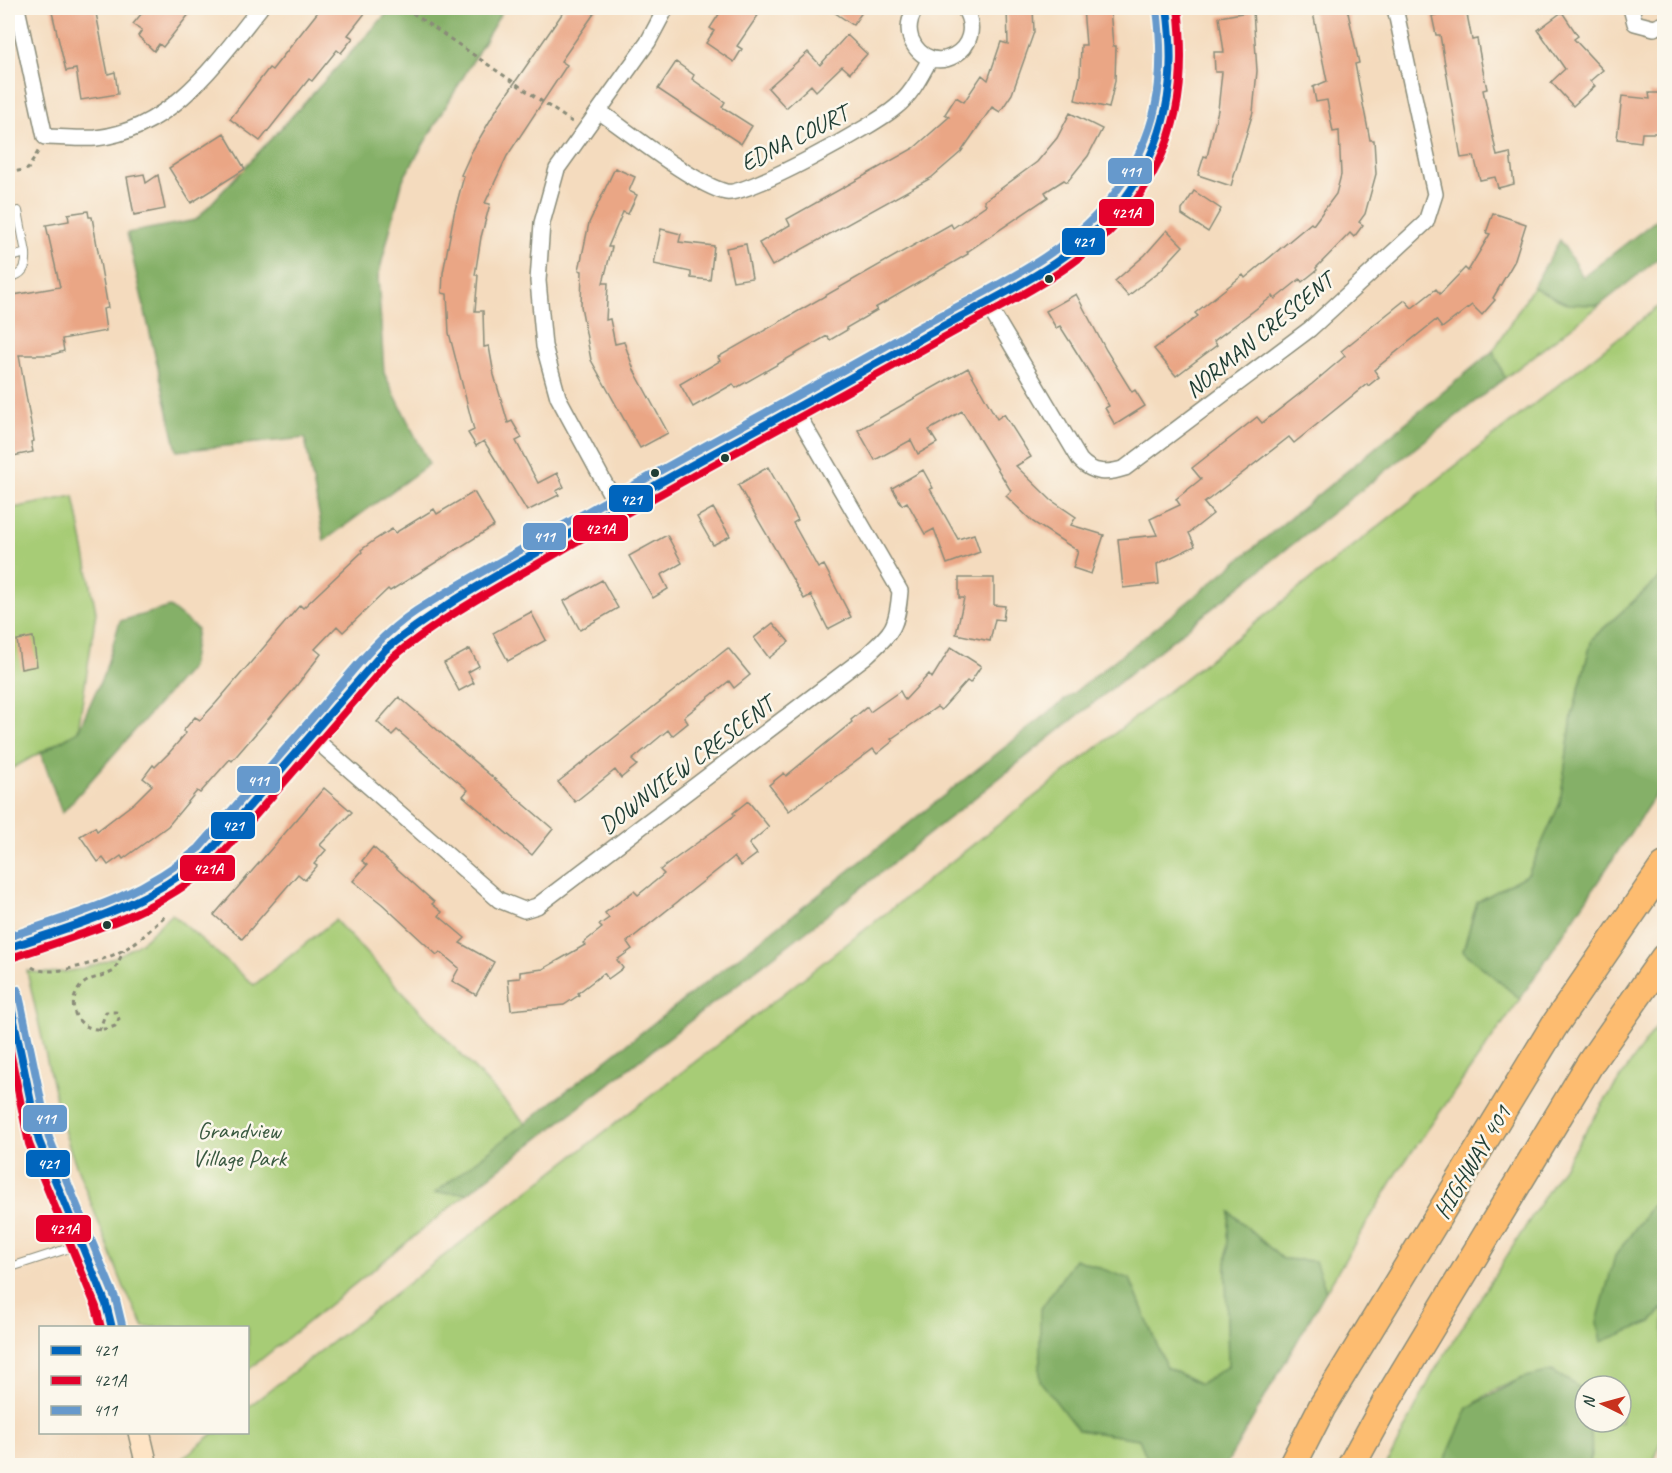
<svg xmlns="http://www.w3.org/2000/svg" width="1672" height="1473" font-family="Caveat,sans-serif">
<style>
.green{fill:#a7cc76;stroke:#638455;stroke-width:1.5}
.forest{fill:#85b067;stroke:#52764e;stroke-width:1.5}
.building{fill:#eaa685}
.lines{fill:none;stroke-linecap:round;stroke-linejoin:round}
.lane-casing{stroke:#8a8c79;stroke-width:10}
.street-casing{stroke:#8a8c79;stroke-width:18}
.secondary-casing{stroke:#8a8c79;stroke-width:24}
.highway-casing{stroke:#8a8c79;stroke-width:30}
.path{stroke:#8a8c79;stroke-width:3;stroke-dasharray:4.5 4.5;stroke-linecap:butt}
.lane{stroke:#fff;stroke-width:8}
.street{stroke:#fff;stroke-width:15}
.secondary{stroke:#fee4c5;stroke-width:21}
.highway{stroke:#fdbc6f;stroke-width:27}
.bus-1-casing{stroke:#fbf7ec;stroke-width:12}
.bus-2-casing{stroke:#fbf7ec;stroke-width:12}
.bus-3-casing{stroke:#fbf7ec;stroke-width:12}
.bus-1{stroke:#0065bd;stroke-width:8}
.bus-2{stroke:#e4002b;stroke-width:8}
.bus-3{stroke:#69c;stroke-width:8}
.bus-dot{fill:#1f3d34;stroke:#fbf7ec;stroke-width:2}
.labels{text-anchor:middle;stroke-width:5;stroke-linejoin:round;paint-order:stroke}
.street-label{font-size:24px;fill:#1f3d34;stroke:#fbf7ec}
.park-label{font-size:24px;fill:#3a5a41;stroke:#fbf7ec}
.line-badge{stroke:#fbf7ec;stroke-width:2}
.badge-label{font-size:16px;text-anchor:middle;font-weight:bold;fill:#fff}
</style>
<rect width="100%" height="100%" fill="#fbf7ec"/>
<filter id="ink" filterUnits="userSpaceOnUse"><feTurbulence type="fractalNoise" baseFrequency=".0167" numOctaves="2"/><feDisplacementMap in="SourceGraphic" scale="12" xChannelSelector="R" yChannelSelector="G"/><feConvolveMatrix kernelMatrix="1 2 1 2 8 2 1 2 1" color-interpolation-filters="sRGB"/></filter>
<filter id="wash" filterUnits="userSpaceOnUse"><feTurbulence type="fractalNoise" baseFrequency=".008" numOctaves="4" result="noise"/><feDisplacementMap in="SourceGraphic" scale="24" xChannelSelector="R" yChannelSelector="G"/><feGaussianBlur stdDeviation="1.35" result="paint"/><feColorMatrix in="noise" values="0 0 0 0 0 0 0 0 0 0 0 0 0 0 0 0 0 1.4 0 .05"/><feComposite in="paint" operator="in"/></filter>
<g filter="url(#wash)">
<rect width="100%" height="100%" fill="#f4dbbe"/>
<path class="green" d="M 1533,287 L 1568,304 L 1600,305 L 1505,378 L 1493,351 Z
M 1664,302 L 1664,566 L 1658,579 L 1592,639 L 1572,716 L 1560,803 L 1528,874 L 1477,902 L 1463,951 L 1520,999 L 1399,1170 L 1326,1291 L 1314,1261 L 1282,1259 L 1230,1212 L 1226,1267 L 1228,1367 L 1200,1384 L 1166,1367 L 1130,1279 L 1078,1430 L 1139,1439 L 1150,1465 L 173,1466 L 214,1433 L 248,1432 L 248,1407 L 783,994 Z
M 74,496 L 96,612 L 78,731 L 8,771 L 8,509 Z
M 172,914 L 254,985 L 335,920 L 525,1123 L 436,1193 L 468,1193 L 248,1370 L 248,1328 L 144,1327 L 125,1290 L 71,1152 L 59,1114 L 27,971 C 66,978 109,964 141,942 C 152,934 161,923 172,914 Z
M 1664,1015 L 1664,1189 L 1615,1256 L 1651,1322 L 1664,1308 L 1664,1436 L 1652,1465 L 1589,1465 L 1592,1455 L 1589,1422 L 1621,1422 L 1621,1386 L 1585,1386 L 1585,1403 L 1582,1389 L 1522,1378 L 1493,1391 L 1468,1408 L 1443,1465 L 1386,1466 L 1433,1373 L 1604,1102 Z"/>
<path class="forest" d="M 392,8 L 504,8 L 403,179 L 378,277 L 384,373 L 429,464 L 324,541 L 305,438 L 177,451 L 127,233 L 196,220 Z
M 1664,214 L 1664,254 L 1600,305 L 1568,304 L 1533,287 L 1560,240 L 1583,277 Z
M 1493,351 L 1505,378 L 1333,512 L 850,897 L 468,1193 L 435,1193 L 816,897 L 1178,610 Z
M 1664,566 L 1664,782 L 1520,999 L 1463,951 L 1477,902 L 1528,874 L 1560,803 L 1572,716 L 1592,639 L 1658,579 Z
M 170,607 L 197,629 L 191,667 L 62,813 L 41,753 L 78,731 L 105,671 L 120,621 Z
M 1664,1189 L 1664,1308 L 1651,1322 L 1601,1342 L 1597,1322 L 1615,1256 Z
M 1230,1212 L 1282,1259 L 1315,1261 L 1326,1291 L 1226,1465 L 1150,1465 L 1139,1439 L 1078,1430 L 1040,1381 L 1040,1310 L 1075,1259 L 1130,1279 L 1166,1367 L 1200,1384 L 1228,1366 L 1226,1267 Z
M 1552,1371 L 1582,1389 L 1585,1422 L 1589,1422 C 1592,1437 1593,1451 1589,1465 L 1443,1465 L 1468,1408 L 1522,1378 Z"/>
<g id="blocks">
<path class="building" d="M 51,8 L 95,8 L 108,74 L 115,72 L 118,94 L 81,100 L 76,69 L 66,71 Z
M 146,8 L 194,8 L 163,47 L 159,44 L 154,51 L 138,36 L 142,30 L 133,24 Z
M 321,8 L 369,8 L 348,35 L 353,38 L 341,53 L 337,50 L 312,81 L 309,79 L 260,141 L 230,119 L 269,68 L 272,70 Z
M 566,8 L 598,8 L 561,61 L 567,65 L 507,156 L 485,203 L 490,204 L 481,237 L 475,275 L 478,275 L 475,311 L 483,311 L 484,347 L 489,346 L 494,375 L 508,423 L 512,421 L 522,438 L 516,441 L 538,483 L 557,473 L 564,487 L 556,491 L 559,495 L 527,511 L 484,441 L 476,446 L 468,433 L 474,430 L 449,333 L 447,294 L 442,293 L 443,273 L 454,214 L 464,176 L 461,175 L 472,151 L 498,107 Z
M 723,8 L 763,8 L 737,46 L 742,49 L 734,62 L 706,43 L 714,31 L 710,28 Z
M 828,8 L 865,8 L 853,25 Z
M 1007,8 L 1033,8 L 1034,32 L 1012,94 L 1000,112 L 992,107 L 961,152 L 931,178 L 772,266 L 759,243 L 790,225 L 787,219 L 914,148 L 949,117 L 945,114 L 956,97 L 964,102 L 982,75 L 988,80 L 1001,42 L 1008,44 Z
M 1083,8 L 1110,8 L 1113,46 L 1116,46 L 1115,81 L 1109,108 L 1075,100 L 1080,76 L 1081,45 L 1086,45 Z
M 1312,8 L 1347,8 L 1359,63 L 1355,64 L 1370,140 L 1374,140 L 1376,174 L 1365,214 L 1359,222 L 1363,225 L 1354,237 L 1350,233 L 1316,268 L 1317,270 L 1302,282 L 1300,279 L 1275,299 L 1273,296 L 1214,341 L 1217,345 L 1176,376 L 1154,349 L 1198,316 L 1195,313 L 1229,286 L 1243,275 L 1245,278 L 1311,223 L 1313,225 L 1336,194 L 1341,175 L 1339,131 L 1333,132 L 1327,100 L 1316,102 L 1313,87 L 1327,81 Z
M 1435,8 L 1451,8 L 1452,12 L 1466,9 L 1472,40 L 1477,39 L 1482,66 L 1487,89 L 1483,90 L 1497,156 L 1510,153 L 1514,184 L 1498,188 L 1495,177 L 1480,180 L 1474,156 L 1461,158 L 1440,35 L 1436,35 L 1432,16 L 1436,15 Z
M 1253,11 L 1257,71 L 1253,112 L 1231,186 L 1198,175 L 1204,156 L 1207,157 L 1218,110 L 1222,72 L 1215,72 L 1214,52 L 1224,52 L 1219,17 Z
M 1562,12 L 1578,36 L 1574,39 L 1603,70 L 1590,81 L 1595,86 L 1573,106 L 1551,82 L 1565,69 L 1538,30 Z
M 847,35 L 867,54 L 850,73 L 842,66 L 816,91 L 811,85 L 786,108 L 768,88 L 808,52 L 820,65 Z
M 676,62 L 694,75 L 692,79 L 725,102 L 722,107 L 752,126 L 741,144 L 658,89 Z
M 1649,93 L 1665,93 L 1665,133 L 1642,133 L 1641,142 L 1617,139 L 1622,96 L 1650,99 Z
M 1070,113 L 1102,129 L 1088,156 L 1067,182 L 1064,180 L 1045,192 L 1048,197 L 967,252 L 968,254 L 875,308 L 877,310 L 846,328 L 847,330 L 830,340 L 827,336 L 736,388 L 733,384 L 693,407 L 680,384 L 720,361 L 718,357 L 951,224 L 953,228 L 986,205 L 984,201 L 1037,162 L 1057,138 Z
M 224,133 L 245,169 L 191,203 L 169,168 Z
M 615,168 L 635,177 L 629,191 L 637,195 L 628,214 L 623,212 L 608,247 L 612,247 L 603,283 L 608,283 L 606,320 L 610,319 L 615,344 L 624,342 L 634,370 L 668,433 L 640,448 L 591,360 L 581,306 L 582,271 L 579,270 L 589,223 Z
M 144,174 L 146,183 L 158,175 L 165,209 L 134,215 L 127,177 Z
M 1194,191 L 1221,209 L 1208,232 L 1182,215 L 1182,210 Z
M 88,211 L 89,217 L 92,217 L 108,308 L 103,309 L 106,331 L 62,339 L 64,351 L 51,355 L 19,355 L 34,441 L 31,442 L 33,452 L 8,457 L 8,296 L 60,287 L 46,225 L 69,221 L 68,214 Z
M 1493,213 L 1526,224 L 1514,262 L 1493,298 L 1495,300 L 1482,315 L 1472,305 L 1442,328 L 1436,320 L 1374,370 L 1379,377 L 1368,386 L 1367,384 L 1294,443 L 1289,437 L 1204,503 L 1213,514 L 1189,533 L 1195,546 L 1157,564 L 1159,584 L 1123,588 L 1118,539 L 1157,535 L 1150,519 L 1180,505 L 1176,499 L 1201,479 L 1192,468 L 1257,417 L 1262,423 L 1312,384 L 1345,356 L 1341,351 L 1405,300 L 1412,308 L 1436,289 L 1440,294 L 1465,268 L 1468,271 L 1490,234 L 1486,233 Z
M 661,229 L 681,234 L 679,242 L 714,246 L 710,280 L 691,278 L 691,272 L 654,264 Z
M 1167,230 L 1183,246 L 1161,270 L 1128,296 L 1115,281 L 1145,255 Z
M 746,244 L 752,278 L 733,281 L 726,248 Z
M 1076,294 L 1106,350 L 1132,392 L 1135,390 L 1145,406 L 1115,425 L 1105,408 L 1109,406 L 1091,375 L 1060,326 L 1056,328 L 1046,311 Z
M 968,368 L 997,419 L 1004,414 L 1031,457 L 1016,466 L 1051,500 L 1076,517 L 1071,525 L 1104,535 L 1091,574 L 1073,568 L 1078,551 L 1033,522 L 1006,496 L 1011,491 L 962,411 L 929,430 L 937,443 L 918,454 L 911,440 L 875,460 L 858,430 Z
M 768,467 L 798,520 L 793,523 L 818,568 L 824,565 L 851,617 L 828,629 L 811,595 L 804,599 L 738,485 Z
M 923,470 L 933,488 L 930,489 L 958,539 L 974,534 L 980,552 L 947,564 L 934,529 L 925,534 L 907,502 L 902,505 L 892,488 Z
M 474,492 L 494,526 L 390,591 L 388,589 L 343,632 L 337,626 L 315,649 L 321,654 L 294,689 L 232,761 L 230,759 L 200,793 L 197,791 L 168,826 L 123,859 L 121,856 L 108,865 L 103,858 L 98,862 L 80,836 L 95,827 L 97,831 L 134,803 L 152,785 L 143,778 L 153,765 L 155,767 L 169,753 L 186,733 L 183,731 L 195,717 L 200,720 L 216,703 L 300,605 L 303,608 L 362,552 L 361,550 L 376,539 L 392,529 L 395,533 L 434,509 L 437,514 Z
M 713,508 L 730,536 L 713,545 L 697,517 Z
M 667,535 L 682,563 L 661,575 L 668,589 L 653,598 L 629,556 Z
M 959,578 L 994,578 L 994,605 L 1005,606 L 1003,620 L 995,619 L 990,641 L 956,634 L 964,598 L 959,598 Z
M 602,580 L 618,608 L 580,630 L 564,601 Z
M 531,612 L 546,640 L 508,661 L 493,633 Z
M 773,623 L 789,642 L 769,658 L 754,638 Z
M 33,637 L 37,666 L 21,669 L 17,640 Z
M 951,647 L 981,666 L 970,683 L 967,681 L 941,710 L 937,707 L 891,739 L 893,741 L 877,754 L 873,749 L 789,811 L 769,785 L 784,773 L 786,776 L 852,722 L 851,720 L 867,707 L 870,712 L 900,691 L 905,700 L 929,674 L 932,678 Z
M 728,648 L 750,675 L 734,688 L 729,681 L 684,717 L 688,723 L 672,736 L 668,730 L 632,760 L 637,765 L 621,778 L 615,770 L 575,802 L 558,782 Z
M 470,649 L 479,666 L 468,672 L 474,683 L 459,691 L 444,663 Z
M 399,697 L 553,829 L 532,855 L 463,796 L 468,790 L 427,756 L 397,730 L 392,735 L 377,722 Z
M 324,788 L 352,812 L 320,845 L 326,850 L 314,864 L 317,866 L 305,880 L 298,874 L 242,939 L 214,915 Z
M 748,801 L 769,827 L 749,844 L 757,854 L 741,866 L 734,857 L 627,942 L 632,949 L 617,960 L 623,968 L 608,979 L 604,973 L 578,993 L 579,995 L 564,1005 L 511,1010 L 508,979 L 520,978 L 520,972 L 543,969 L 585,945 L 583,943 L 602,928 L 599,925 L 609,918 L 605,913 L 634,891 L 638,895 L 664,874 L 660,870 L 735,815 L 733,813 Z
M 373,847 L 434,902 L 432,904 L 442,912 L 439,916 L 465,938 L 460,943 L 494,962 L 476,995 L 452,981 L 459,968 L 440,952 L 437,955 L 382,904 L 353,881 L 367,865 L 362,861 Z"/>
</g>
</g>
<g filter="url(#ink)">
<use href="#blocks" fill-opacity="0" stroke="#8a8c79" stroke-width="1.5"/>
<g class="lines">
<defs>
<path id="lane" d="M 8,258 L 26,253 L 18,211
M 8,278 C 23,275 27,268 26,253
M 8,1268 L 79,1245"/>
<path id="street" d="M 17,8 L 45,137 C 62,137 80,139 96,138 C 171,130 217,62 260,8
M 916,8 C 910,17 907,28 911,39 C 930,83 990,49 964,8
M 1631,8 L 1635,23 L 1654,28 L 1664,24
M 600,112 C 629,132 695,185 726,192 C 746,197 877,124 896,107 C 912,94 920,77 930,59
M 986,302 L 1080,460 C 1093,474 1107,474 1125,468 L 1310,329 L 1426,222 L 1435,194 L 1395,8
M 617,506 L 558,397 L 544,346 L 538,281 L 542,223 L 557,169 L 648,42 L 666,8
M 310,735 L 499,900 L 524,910 L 537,906 L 866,656 C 893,631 897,628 900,591 L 795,410
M 8,948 C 86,920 141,915 206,856 L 385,650 L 420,621 L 617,506 L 795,410 L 1072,253 C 1149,189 1187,109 1167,8"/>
<path id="secondary" d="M 8,992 L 39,1141 L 106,1304 L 112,1328
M 139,1432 L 147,1466"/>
<path id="highway" d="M 1292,1466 L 1322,1407 L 1554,1026 L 1664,866
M 1351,1466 L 1389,1397 L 1591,1062 L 1664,958"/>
</defs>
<use href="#lane" class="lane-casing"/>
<use href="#street" class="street-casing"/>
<use href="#secondary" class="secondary-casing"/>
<use href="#highway" class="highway-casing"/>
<path class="path" d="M 405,8 L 572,122
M 8,173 L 28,169 L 39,150
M 32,967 C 49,980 109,959 127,948 C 142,939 154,926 167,914
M 99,1031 L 106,1012 L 116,1012 L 119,1019 L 115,1026 C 83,1039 62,1010 80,987 C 88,977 104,977 114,971 L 124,950"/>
<use href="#lane" class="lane"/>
<use href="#street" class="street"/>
<use href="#secondary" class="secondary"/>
<use href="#highway" class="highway"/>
<defs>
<path id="bus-1" d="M 8,948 C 84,922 142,908 206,856 L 385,650 C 438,606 499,575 557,541 C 680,469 806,404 929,334 C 996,296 1075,264 1123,201 C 1168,141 1177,81 1167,8
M 8,992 L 39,1141 L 106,1304 L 112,1328"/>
<path id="bus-2" d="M 11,958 C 84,933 155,915 214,863 L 392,658 C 444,615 504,584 562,550 C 685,478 812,412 936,342 C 1004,303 1083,271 1131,207 C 1178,145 1187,83 1178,8
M 8,1041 L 29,1144 L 96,1307 L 101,1328"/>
<path id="bus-3" d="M 8,937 C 81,912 137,899 199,848 C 240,801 281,754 322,707 C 351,673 378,636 416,611 C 453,587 493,566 531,544 C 659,469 790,401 918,328 C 984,291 1070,255 1115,193 C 1158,135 1166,80 1157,9
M 18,990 L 49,1138 L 116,1300 L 122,1325"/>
</defs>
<use href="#bus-1" class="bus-1-casing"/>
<use href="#bus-2" class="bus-2-casing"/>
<use href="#bus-3" class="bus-3-casing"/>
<use href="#bus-1" class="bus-1"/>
<use href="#bus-2" class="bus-2"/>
<use href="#bus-3" class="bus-3"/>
</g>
</g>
<g class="bus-dot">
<circle cx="1049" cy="279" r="5"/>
<circle cx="725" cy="458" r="5"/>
<circle cx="655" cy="473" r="5"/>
<circle cx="107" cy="925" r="5"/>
</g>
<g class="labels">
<g class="street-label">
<text transform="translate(794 138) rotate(-27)" y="8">EDNA COURT</text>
<text transform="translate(1259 335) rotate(-39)" y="8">NORMAN CRESCENT</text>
<text transform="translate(686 765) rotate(-37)" y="8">DOWNVIEW CRESCENT</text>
<text transform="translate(1472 1162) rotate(-59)" y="8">HIGHWAY 401</text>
</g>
<g class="park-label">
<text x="239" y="1138">Grandview<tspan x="239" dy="28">Village Park</tspan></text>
</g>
</g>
<g class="line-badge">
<rect x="1107" y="157" width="46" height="28" rx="6" fill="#69c"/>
<rect x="1098" y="198" width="57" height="29" rx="6" fill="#e4002b"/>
<rect x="1061" y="227" width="45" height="29" rx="6" fill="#0065bd"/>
<rect x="608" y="484" width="46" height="29" rx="6" fill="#0065bd"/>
<rect x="572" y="514" width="57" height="28" rx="6" fill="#e4002b"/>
<rect x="522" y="522" width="45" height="29" rx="6" fill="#69c"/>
<rect x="236" y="765" width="45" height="29" rx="6" fill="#69c"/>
<rect x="210" y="811" width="46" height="29" rx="6" fill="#0065bd"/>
<rect x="179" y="854" width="57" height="28" rx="6" fill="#e4002b"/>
<rect x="22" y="1104" width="46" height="29" rx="6" fill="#69c"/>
<rect x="25" y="1149" width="46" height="29" rx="6" fill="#0065bd"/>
<rect x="35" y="1214" width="57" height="29" rx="6" fill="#e4002b"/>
</g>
<g class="badge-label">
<text x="1130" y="177">411</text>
<text x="1126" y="218">421A</text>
<text x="1083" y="247">421</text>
<text x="631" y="505">421</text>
<text x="600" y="534">421A</text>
<text x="544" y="542">411</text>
<text x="258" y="786">411</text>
<text x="233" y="831">421</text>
<text x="208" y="874">421A</text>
<text x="45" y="1124">411</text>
<text x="48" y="1169">421</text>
<text x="64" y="1234">421A</text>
</g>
<rect width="1672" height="1473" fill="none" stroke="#fbf7ec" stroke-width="30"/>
<rect x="39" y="1326" width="210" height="108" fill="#fbf7ec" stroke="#a3ada2" stroke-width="1.5"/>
<rect x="51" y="1346" width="30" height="9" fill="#0065bd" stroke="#a3ada2" stroke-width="1.5"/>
<text x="93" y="1356" font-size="18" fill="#1f3d34">421</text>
<rect x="51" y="1376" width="30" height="9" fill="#e4002b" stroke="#a3ada2" stroke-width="1.5"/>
<text x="93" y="1386" font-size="18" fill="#1f3d34">421A</text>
<rect x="51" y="1406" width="30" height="9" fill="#6699cc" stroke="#a3ada2" stroke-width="1.5"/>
<text x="93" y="1416" font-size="18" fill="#1f3d34">411</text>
<g transform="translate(1603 1404) rotate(275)"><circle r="28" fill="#fbf7ec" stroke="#a3ada2" stroke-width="1.5"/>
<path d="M0-4.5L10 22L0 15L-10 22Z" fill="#c8321e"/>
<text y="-9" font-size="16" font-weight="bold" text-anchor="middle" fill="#1f3d34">N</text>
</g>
</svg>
